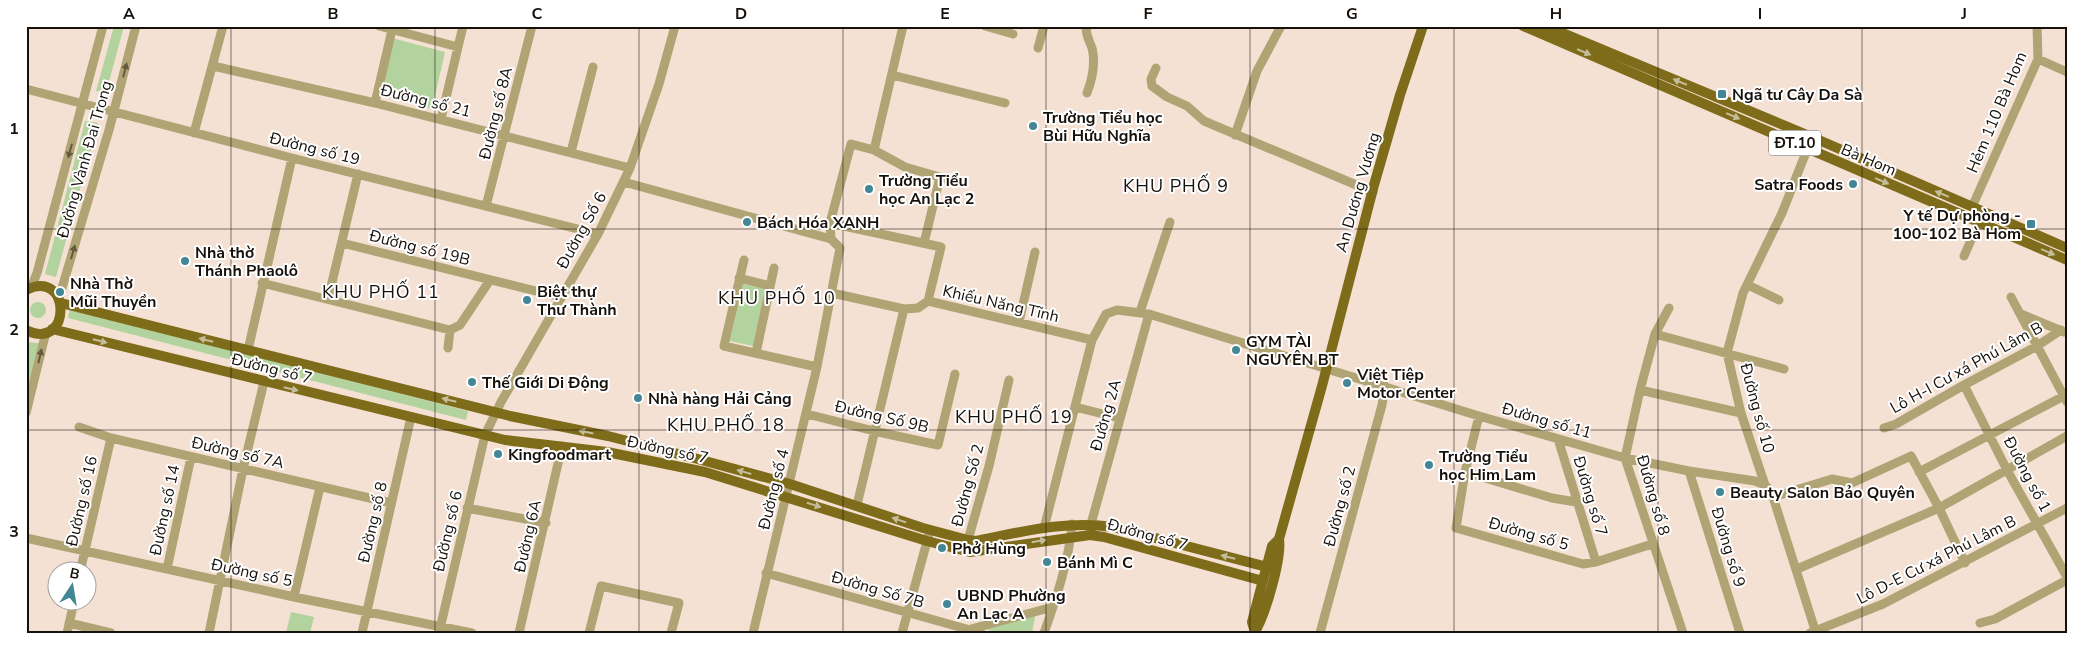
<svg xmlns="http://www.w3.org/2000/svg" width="2093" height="659" font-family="'Nunito Sans',sans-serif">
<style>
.green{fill:#b2d39d}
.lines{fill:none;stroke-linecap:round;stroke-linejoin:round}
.minor{stroke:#b0a475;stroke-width:9}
.major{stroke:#7f6c1b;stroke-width:10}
.oneway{fill:#c5bd98}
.oneway2{fill:#645a40}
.grid{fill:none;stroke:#17110c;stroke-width:1;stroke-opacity:0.55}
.poi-dot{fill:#438696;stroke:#fff;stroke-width:2}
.labels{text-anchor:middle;stroke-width:4;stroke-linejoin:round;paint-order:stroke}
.shield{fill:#fff;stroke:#5d5855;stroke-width:1}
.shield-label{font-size:15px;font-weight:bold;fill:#17110c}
.poi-label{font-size:16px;font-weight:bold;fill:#17110c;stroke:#fff;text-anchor:start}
.street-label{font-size:16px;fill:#17110c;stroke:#fff}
.neighbourhood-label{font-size:18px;letter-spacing:1px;fill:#17110c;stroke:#fff}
.neatline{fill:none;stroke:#17110c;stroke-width:2}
.grid-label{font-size:16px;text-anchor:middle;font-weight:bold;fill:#17110c}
</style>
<rect width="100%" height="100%" fill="#f5e1d3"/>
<path class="green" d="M 114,26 L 124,26 L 106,93 L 96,91 Z
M 392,38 L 445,52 L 432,109 L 379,95 Z
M 85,121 L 98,123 L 56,277 L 45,274 Z
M 743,284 L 765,289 L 753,346 L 730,341 Z
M30 310a8 8 0 1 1 16 0a8 8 0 1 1-16 0Z
M 70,309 L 468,411 L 466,420 L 68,318 Z
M 26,342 L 39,343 L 26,394 Z
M 291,612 L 314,617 L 310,633 L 286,633 Z
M 1032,615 L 1035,617 L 1032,633 L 1000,633 L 985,629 Z"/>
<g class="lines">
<path class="minor" d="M 379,26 L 458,47
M 985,26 L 1013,34
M 1086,26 C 1086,41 1092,42 1093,53 C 1095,68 1092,80 1087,93
M 1038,48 L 1044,26
M 2038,59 L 2067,72
M 213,66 L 375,103 L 630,168
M 1156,68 L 1151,79 L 1152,86 L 1167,97 L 1187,106 L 1204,121 L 1373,192
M 892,75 L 1005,103
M 26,89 L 292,158 L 598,234
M 375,103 L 392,30
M 441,119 L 463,26
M 194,133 L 223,26
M 1235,135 L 1257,71 L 1281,26
M 1812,137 L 1782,213 L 1743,293 L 1727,353 L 1741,413 L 1765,485 L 1768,488 L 1773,497 L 1816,633
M 874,150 L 905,167 L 957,182
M 571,152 L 593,67
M 624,182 L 831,239 L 840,248 L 817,367 L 753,633
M 486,206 L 532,26
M 1972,207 L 2038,59 L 2037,26
M 830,223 L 941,247 L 928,301
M 831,239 L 830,223 L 851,144 L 874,150 L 903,26
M 342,243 L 560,297
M 924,243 L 940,177
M 1964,256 L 1979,222
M 744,260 L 724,346 L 817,367
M 739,278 L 770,286
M 262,283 L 450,330 L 460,325 L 490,280
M 1748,285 L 1779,300
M 31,288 L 37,273 L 103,26
M 832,293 L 904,309 L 918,308 L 928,301 L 1092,340
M 2011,297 L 2067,402
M 59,298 L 109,130 L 136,26
M 328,299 L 358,174
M 1669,308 L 1655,334 L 1640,390 L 1625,458 L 1683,633
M 1140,312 L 1170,222
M 2021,314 L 2064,332
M 1019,322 L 1035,252
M 1655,334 L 1784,369
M 448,348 L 450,330
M 248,350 L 292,158
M 756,353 L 774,268
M 1964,385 L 2007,470 L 2067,577
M 1640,390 L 1741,413
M 1075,407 L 1119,418
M 26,413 L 46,332
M 807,414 L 874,431 L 938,445 L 955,374
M 1479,416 L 1465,472 L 1456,528 L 1583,564 L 1596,562 L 1652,544
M 79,427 L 111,438 L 391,503
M 1884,428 L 1896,424 L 1964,385 L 2037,346 L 2061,330
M 1558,439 L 1596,562
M 1689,471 L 1740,633
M 1465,472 L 1552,498 L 1576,502
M 1919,472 L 2064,396
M 1773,497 L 1832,479 L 1852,483 L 1911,456 L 1939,508 L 1965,563
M 857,505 L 904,309
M 467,508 L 546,523
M 1091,524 L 1149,314
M 1044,528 L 1092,340 L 1106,314 L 1117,310 L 1149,314 L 1479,416 L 1625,458 L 1689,471 L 1755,481 L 1765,485
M 26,538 L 294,597 L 472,633
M 968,540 L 989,466 L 1009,380
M 167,569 L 191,457
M 1797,569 L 1939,508 L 2067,436
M 80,572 L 111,438
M 766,573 L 981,633
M 294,597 L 320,487
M 69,623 L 111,633
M 1980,623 L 1995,619 L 2067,580
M 971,629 L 1053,607
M 67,633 L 74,602
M 209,633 L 243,469 L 264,382
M 362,633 L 411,417
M 439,633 L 485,435 L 501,402 L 598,234 L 630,168 L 659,84 L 675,26
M 519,633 L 562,446
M 589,633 L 601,586 L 679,603 L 671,633
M 902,633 L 929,534
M 1044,633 C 1056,599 1069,561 1072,524
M 1320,633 L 1382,405 L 1385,386
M 1810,633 L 1883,604 L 2067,508"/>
<path class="major" d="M 1523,26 L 2067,260
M 1546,26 L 1812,137 L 2067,248
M 26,290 C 72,267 72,353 26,330
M 61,303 L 510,416 L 608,436 L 694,458 L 790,484 L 923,528 L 968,540 L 975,541 C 1021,532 1066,520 1113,527 L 1275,569
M 52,329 L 485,435 L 505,440 L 607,452 L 705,472 L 927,541 L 970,552 L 1090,535 L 1104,537 L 1263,581
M 1255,632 L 1252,622 L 1272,546 L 1279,539
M 1254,633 C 1265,617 1282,558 1279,539 L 1322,386 L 1374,185 L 1400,95 L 1423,26"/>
</g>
<defs><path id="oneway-solid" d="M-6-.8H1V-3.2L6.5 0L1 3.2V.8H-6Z" transform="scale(1.25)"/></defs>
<g class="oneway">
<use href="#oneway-solid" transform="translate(1584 52) rotate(23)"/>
<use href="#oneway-solid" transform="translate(1680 82) rotate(-157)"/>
<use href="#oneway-solid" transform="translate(1733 116) rotate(23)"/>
<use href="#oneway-solid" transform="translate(1882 181) rotate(23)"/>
<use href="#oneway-solid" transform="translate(1942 194) rotate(-157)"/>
<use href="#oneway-solid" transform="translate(2048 252) rotate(23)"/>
<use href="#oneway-solid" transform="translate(206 340) rotate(-166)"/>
<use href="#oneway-solid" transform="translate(100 341) rotate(14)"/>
<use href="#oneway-solid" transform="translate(291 389) rotate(13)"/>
<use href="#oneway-solid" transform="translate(449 400) rotate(-166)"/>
<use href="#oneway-solid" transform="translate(586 432) rotate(-169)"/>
<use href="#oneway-solid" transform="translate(744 472) rotate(-164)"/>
<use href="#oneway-solid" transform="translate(814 505) rotate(17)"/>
<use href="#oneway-solid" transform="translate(899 520) rotate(-161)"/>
<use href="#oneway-solid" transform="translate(1039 541) rotate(-9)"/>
<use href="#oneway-solid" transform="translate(1228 557) rotate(-166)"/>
</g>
<g class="oneway2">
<use href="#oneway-solid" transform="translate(125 70) rotate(-76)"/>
<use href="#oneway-solid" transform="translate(70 151) rotate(105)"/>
<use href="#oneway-solid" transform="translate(73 252) rotate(-74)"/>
<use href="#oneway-solid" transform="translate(40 356) rotate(-77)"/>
</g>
<path class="grid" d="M 231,26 L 231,633M 435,26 L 435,633M 639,26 L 639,633M 843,26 L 843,633M 1046,26 L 1046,633M 1250,26 L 1250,633M 1454,26 L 1454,633M 1658,26 L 1658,633M 1862,26 L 1862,633M 26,229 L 2067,229M 26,430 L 2067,430"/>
<g class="poi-dot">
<rect x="1717" y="89" width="10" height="10" rx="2.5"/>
<circle cx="1033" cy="126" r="5"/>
<circle cx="1853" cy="184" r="5"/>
<circle cx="869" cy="189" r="5"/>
<circle cx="747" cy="222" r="5"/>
<rect x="2026" y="219" width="10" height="10" rx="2.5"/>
<circle cx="185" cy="261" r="5"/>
<circle cx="60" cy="292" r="5"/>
<circle cx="527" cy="300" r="5"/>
<circle cx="1236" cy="350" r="5"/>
<circle cx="472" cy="382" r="5"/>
<circle cx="1347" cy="383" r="5"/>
<circle cx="638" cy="398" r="5"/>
<circle cx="498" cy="454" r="5"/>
<circle cx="1429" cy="465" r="5"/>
<circle cx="1720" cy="492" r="5"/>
<circle cx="942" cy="548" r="5"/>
<circle cx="1047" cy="562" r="5"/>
<circle cx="947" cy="604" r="5"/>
</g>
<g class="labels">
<rect class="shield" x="1769" y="130.5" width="52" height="25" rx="4"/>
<g class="shield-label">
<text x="1795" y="148">ĐT.10</text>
</g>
<g class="poi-label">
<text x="1732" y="100">Ngã tư Cây Da Sà</text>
<text x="1043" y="123">Trường Tiểu học<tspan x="1043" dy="18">Bùi Hữu Nghĩa</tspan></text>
<text x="879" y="186">Trường Tiểu<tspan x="879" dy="18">học An Lạc 2</tspan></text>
<text x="1843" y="190" text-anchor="end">Satra Foods</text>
<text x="2021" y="221" text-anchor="end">Y tế Dự phòng -<tspan x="2021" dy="18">100-102 Bà Hom</tspan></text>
<text x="757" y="228">Bách Hóa XANH</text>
<text x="195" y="258">Nhà thờ<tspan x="195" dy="18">Thánh Phaolô</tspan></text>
<text x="70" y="289">Nhà Thờ<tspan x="70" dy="18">Mũi Thuyền</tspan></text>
<text x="537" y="297">Biệt thự<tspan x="537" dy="18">Thư Thành</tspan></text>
<text x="1246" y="347">GYM TÀI<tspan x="1246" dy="18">NGUYÊN BT</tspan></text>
<text x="1357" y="380">Việt Tiệp<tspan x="1357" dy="18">Motor Center</tspan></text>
<text x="482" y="388">Thế Giới Di Động</text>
<text x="648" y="404">Nhà hàng Hải Cảng</text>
<text x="508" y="460">Kingfoodmart</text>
<text x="1439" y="462">Trường Tiểu<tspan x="1439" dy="18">học Him Lam</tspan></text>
<text x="1730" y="498">Beauty Salon Bảo Quyên</text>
<text x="952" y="554">Phở Hùng</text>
<text x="1057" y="568">Bánh Mì C</text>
<text x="957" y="601">UBND Phường<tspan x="957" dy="18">An Lạc A</tspan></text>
</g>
<g class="street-label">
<text transform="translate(426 100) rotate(14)" y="6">Đường số 21</text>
<text transform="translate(1996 112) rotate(-67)" y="6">Hẻm 110 Bà Hom</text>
<text transform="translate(495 113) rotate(-76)" y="6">Đường số 8A</text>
<text transform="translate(315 148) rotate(14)" y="6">Đường số 19</text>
<text transform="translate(84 159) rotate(-74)" y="6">Đường Vành Đai Trong</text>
<text transform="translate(1869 159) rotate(23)" y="6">Bà Hom</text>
<text transform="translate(1357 192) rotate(-74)" y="6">An Dương Vương</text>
<text transform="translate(581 230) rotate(-61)" y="6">Đường Số 6</text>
<text transform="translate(420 247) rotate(14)" y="6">Đường số 19B</text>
<text transform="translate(1001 303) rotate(13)" y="6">Khiếu Năng Tĩnh</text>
<text transform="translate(1966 367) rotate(-29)" y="6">Lô H-I Cư xá Phú Lâm B</text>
<text transform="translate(272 368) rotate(14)" y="6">Đường số 7</text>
<text transform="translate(1758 408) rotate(75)" y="6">Đường số 10</text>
<text transform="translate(1105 415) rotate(-74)" y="6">Đường 2A</text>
<text transform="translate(882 416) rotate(13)" y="6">Đường Số 9B</text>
<text transform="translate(1547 420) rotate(16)" y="6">Đường số 11</text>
<text transform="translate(668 449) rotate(12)" y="6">Đường số 7</text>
<text transform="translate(238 452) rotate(13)" y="6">Đường số 7A</text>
<text transform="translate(2028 474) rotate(62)" y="6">Đường số 1</text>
<text transform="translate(967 485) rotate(-75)" y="6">Đường Số 2</text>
<text transform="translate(773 489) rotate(-76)" y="6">Đường số 4</text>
<text transform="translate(1654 495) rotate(74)" y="6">Đường số 8</text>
<text transform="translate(1591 496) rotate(73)" y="6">Đường số 7</text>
<text transform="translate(81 501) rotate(-77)" y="6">Đường số 16</text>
<text transform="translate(1339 506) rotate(-75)" y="6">Đường số 2</text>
<text transform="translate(164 510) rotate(-78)" y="6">Đường số 14</text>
<text transform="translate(372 522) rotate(-77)" y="6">Đường số 8</text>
<text transform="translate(447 531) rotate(-77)" y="6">Đường số 6</text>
<text transform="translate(1529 533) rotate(16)" y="6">Đường số 5</text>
<text transform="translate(1148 534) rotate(15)" y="6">Đường số 7</text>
<text transform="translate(527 536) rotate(-77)" y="6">Đường 6A</text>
<text transform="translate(1729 547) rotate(73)" y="6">Đường số 9</text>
<text transform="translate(1936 559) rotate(-27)" y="6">Lô D-E Cư xá Phú Lâm B</text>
<text transform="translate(252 572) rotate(12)" y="6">Đường số 5</text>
<text transform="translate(878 589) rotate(16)" y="6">Đường Số 7B</text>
</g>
<g class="neighbourhood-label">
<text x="1176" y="192">KHU PHỐ 9</text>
<text x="381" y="298">KHU PHỐ 11</text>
<text x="777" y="304">KHU PHỐ 10</text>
<text x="1014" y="423">KHU PHỐ 19</text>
<text x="726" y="431">KHU PHỐ 18</text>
</g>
</g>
<rect width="2093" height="659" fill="none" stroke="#ffffff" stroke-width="55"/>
<g transform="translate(72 586) rotate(12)"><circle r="24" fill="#ffffff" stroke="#a2a09e"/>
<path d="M0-4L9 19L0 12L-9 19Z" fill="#438696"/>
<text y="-8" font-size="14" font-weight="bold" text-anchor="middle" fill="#17110c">B</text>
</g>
<rect x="28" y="28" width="2038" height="604" class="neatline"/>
<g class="grid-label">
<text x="129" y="19">A</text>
<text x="333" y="19">B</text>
<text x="537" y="19">C</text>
<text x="741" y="19">D</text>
<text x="945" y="19">E</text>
<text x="1148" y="19">F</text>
<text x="1352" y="19">G</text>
<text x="1556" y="19">H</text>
<text x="1760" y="19">I</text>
<text x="1964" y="19">J</text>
<text x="14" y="134">1</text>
<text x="14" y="335">2</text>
<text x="14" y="537">3</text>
</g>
</svg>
